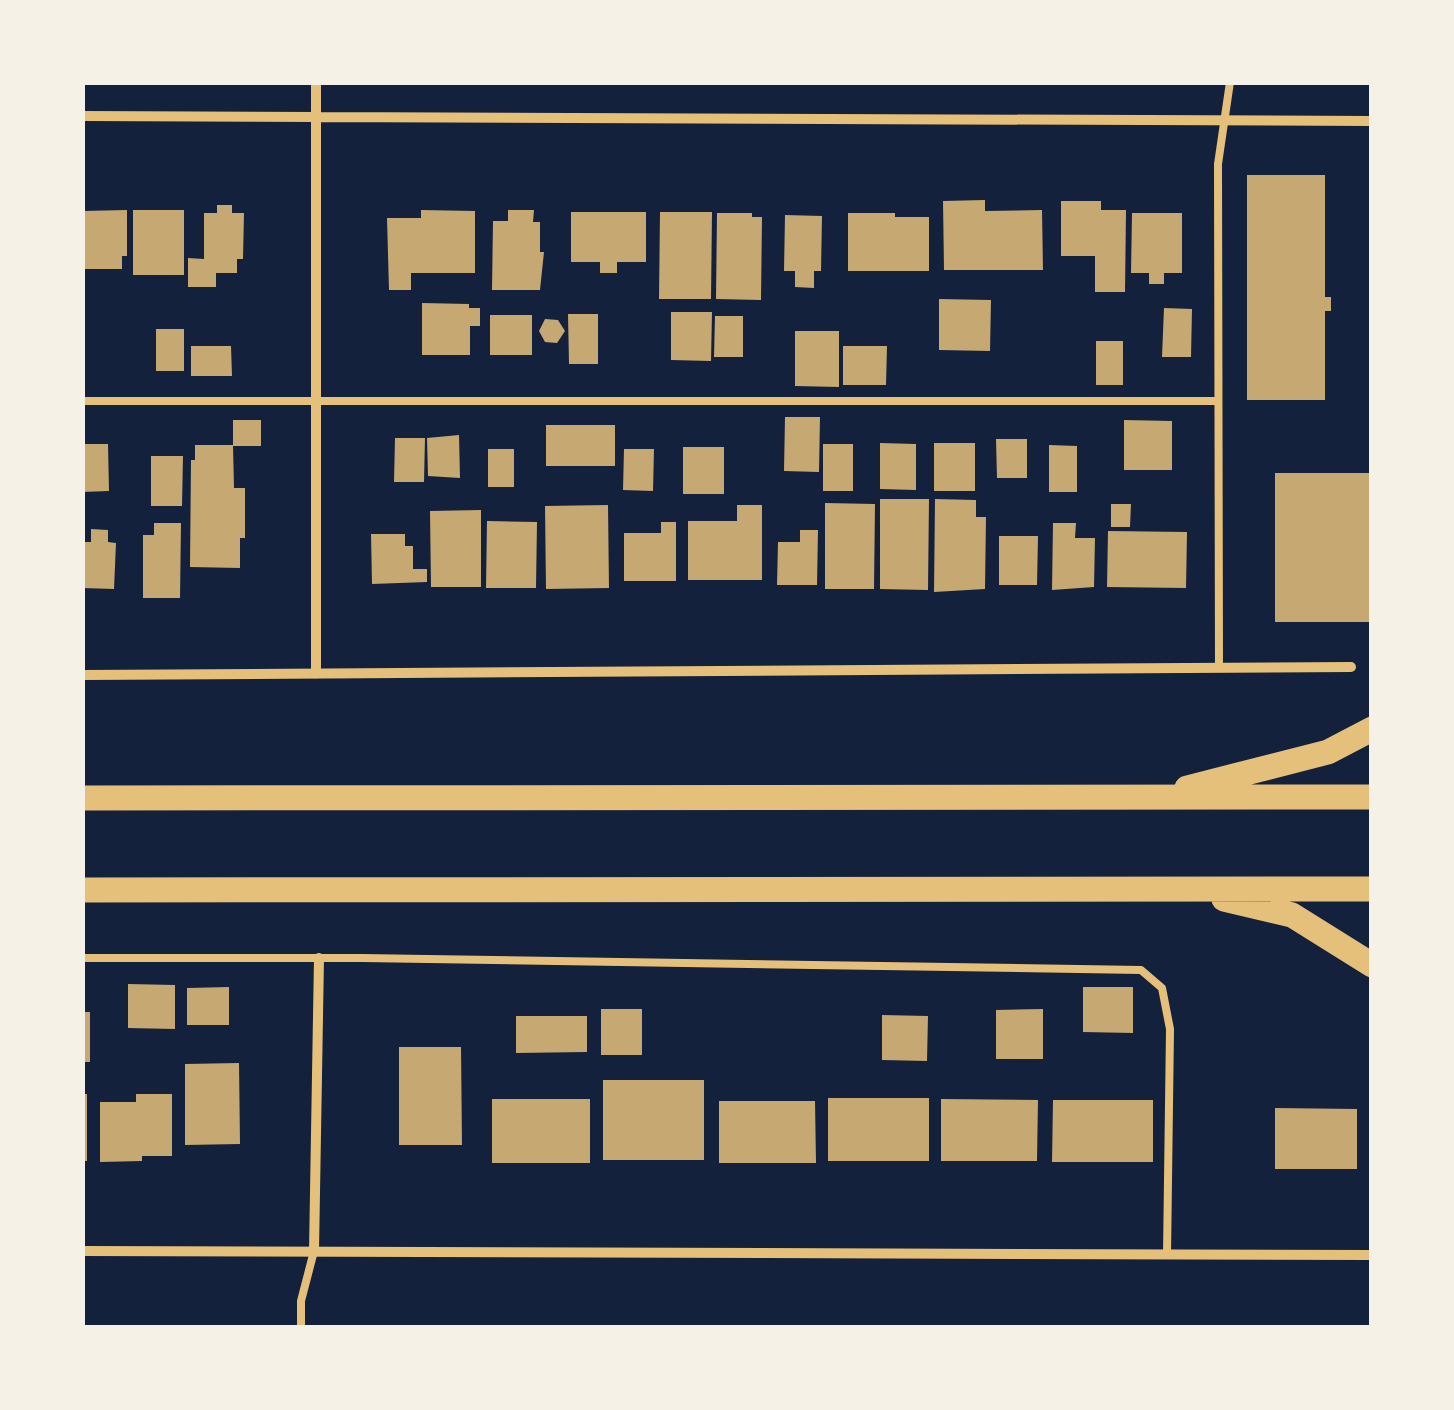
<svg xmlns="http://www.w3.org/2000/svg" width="1454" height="1410" font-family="'DM Sans',sans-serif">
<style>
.building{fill:#c6a872}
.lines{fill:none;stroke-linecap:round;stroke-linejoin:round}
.service{stroke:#e5c07b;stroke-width:8}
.minor{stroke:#e5c07b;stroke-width:10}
.primary{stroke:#e5c07b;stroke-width:25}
</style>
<rect width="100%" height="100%" fill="#14213d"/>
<path class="building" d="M 1247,175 L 1325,175 L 1325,297 L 1331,297 L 1331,311 L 1325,311 L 1325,400 L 1247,400 Z
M 985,200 L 985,211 L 1042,210 L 1043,270 L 944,270 L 943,201 Z
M 1061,201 L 1101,201 L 1101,210 L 1126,210 L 1125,292 L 1095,292 L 1095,256 L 1061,256 Z
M 217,205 L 232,205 L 232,213 L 244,213 L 243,259 L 237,259 L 237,273 L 216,273 L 216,287 L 188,287 L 188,258 L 204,259 L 204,213 L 217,213 Z
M 127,210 L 127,256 L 122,256 L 122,269 L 83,269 L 82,211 Z
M 133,210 L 184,210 L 184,275 L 133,275 Z
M 421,210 L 475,211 L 475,273 L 411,273 L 411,290 L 389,290 L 387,218 L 421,218 Z
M 508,210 L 534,210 L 533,222 L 540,222 L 540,252 L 544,252 L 540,290 L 492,290 L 493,221 L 508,221 Z
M 571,212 L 646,212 L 646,262 L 617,262 L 617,273 L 600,273 L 600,262 L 571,262 Z
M 660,212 L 712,212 L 711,299 L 659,299 Z
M 717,213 L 752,213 L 752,217 L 762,217 L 761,300 L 716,299 Z
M 848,213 L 895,213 L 895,217 L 929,217 L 929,271 L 848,271 Z
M 1132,213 L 1182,213 L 1182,273 L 1164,273 L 1164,284 L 1149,284 L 1149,273 L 1131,273 Z
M 785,215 L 822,216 L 821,271 L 814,271 L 814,288 L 795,287 L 795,271 L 784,271 Z
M 939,299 L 991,300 L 990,351 L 939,350 Z
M 422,303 L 469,304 L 469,308 L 480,308 L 480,326 L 470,326 L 470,355 L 422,355 Z
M 1164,308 L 1192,309 L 1191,357 L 1162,357 Z
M 671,312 L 712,312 L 711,361 L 671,360 Z
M 568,314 L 598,314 L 598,364 L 569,364 Z
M 490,315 L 532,315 L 532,355 L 490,355 Z
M 715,316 L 743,316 L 743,357 L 714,357 Z
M 545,319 L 558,320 L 565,331 L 557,343 L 545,342 L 539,331 Z
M 156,329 L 184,329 L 184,371 L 156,371 Z
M 795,331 L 839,331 L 839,387 L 795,386 Z
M 1096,341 L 1123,341 L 1123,385 L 1096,385 Z
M 191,346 L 231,346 L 232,376 L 191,376 Z
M 843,346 L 887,346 L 886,385 L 843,385 Z
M 785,417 L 820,417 L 819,472 L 784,471 Z
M 233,420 L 261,420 L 261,446 L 233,446 Z
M 1124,420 L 1172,421 L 1172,470 L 1124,470 Z
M 546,425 L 615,425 L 615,466 L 546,466 Z
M 459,435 L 460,478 L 428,476 L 427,438 Z
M 395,438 L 425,438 L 424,482 L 394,482 Z
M 996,439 L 1027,439 L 1027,478 L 997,478 Z
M 880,443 L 916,444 L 916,490 L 880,489 Z
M 934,443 L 975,443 L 975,491 L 934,491 Z
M 82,444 L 108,444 L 109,491 L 82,492 Z
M 823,444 L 853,444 L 853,491 L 823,491 Z
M 195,445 L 233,445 L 234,488 L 245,488 L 245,538 L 240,538 L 240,568 L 190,567 L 191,460 L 195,460 Z
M 1049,445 L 1077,446 L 1077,492 L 1049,492 Z
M 683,447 L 724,447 L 724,494 L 683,494 Z
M 488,449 L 514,449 L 514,487 L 488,487 Z
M 624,449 L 654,449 L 653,491 L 623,490 Z
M 151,456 L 183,456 L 182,506 L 151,506 Z
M 1275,473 L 1372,473 L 1372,622 L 1275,622 Z
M 880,499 L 929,499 L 928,590 L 880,589 Z
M 935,499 L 976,500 L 976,517 L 986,517 L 985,589 L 934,592 Z
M 825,503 L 875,504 L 874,589 L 825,589 Z
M 1111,504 L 1131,504 L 1130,527 L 1111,527 Z
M 608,505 L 609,588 L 546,589 L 545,506 Z
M 737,505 L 762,505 L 762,580 L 688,580 L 688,521 L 737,521 Z
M 481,510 L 481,587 L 431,587 L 430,511 Z
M 487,521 L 537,522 L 536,588 L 486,588 Z
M 661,522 L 676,522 L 676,581 L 624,581 L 624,533 L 661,533 Z
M 154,523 L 181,523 L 180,598 L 143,598 L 143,535 L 154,535 Z
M 1053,523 L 1076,523 L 1075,538 L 1095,538 L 1094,587 L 1052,590 Z
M 91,529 L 108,530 L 108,542 L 116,543 L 114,589 L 82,588 L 82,542 L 91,542 Z
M 800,530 L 818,530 L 817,585 L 777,585 L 778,542 L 800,542 Z
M 1108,531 L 1187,532 L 1186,588 L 1107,587 Z
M 371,534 L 405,534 L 405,546 L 413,546 L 413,569 L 427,569 L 427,582 L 372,584 Z
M 999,536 L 1038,536 L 1037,585 L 999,585 Z
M 128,984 L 175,985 L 175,1029 L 128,1028 Z
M 229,987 L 229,1025 L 187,1025 L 187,988 Z
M 1083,987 L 1133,987 L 1133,1033 L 1083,1032 Z
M 601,1009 L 642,1009 L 642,1055 L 601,1055 Z
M 1043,1009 L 1043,1059 L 996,1059 L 996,1010 Z
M 82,1012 L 90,1012 L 90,1062 L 82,1062 Z
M 882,1015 L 928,1016 L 927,1061 L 882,1060 Z
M 516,1016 L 587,1016 L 587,1052 L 516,1053 Z
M 399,1047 L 461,1047 L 462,1145 L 399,1145 Z
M 239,1063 L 240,1144 L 185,1145 L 185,1064 Z
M 603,1080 L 704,1080 L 704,1160 L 603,1160 Z
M 82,1094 L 87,1094 L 87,1161 L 82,1161 Z
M 136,1094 L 172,1094 L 172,1156 L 142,1156 L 142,1161 L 100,1162 L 100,1102 L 136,1102 Z
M 828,1098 L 929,1098 L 929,1161 L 828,1161 Z
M 492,1099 L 590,1099 L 590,1163 L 492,1163 Z
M 941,1099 L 1038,1100 L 1037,1161 L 941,1161 Z
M 1053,1100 L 1153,1100 L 1153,1162 L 1052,1162 Z
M 719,1101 L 815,1101 L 816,1163 L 719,1163 Z
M 1275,1108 L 1357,1109 L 1357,1169 L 1275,1169 Z"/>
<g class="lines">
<path class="service" d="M 82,401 L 1217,401
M 1219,668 L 1218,164 L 1230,82
M 82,958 L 362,958 L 1141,970 L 1162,988 L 1170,1029 L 1167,1255
M 301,1328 L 301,1301 L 314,1251"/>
<path class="minor" d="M 316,82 L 316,674
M 82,116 L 1372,121
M 82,675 L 1351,667
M 82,1251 L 1372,1255
M 314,1251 L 319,958"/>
<path class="primary" d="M 1187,788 L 1328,752 L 1372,729
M 82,798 L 1372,797
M 82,890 L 1372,889
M 1224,899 L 1292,915 L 1372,965"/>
</g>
<rect width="1454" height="1410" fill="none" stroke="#f6f1e7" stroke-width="170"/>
</svg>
